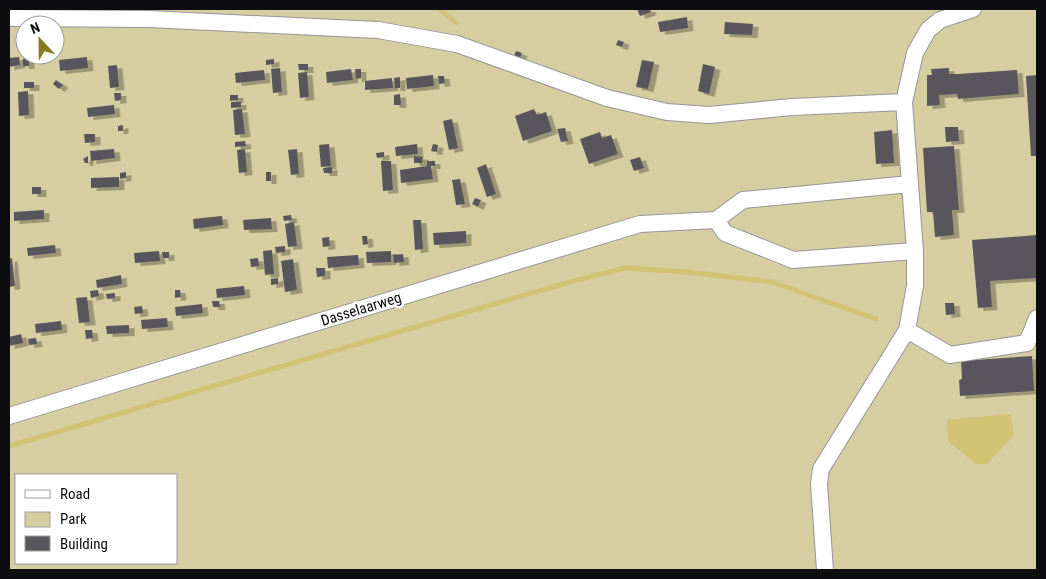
<svg xmlns="http://www.w3.org/2000/svg" width="1046" height="579" font-family="'Roboto Condensed',sans-serif">
<style>
.green{fill:#d6cda0;fill-rule:evenodd}
.water{fill:#d2c274}
.lines{fill:none;stroke-linecap:round;stroke-linejoin:round}
.stream{stroke:#d2c274;stroke-width:5}
.building{fill:#58575b;filter:url(#shadow)}
.minor-casing{stroke:#96959a;stroke-width:18}
.minor{stroke:#fff;stroke-width:16}
.labels{text-anchor:middle;stroke-width:5;stroke-linejoin:round;paint-order:stroke}
.street-label{font-size:15px;fill:#0d0c0e;stroke:#fff}
</style>
<defs>
<filter id="shadow"><feDropShadow dx="5.5" dy="3" stdDeviation="0" flood-color="#0004"/></filter>
</defs>
<rect width="100%" height="100%" fill="#f5f4f9"/>
<path class="green" d="M 9,9 L 1037,9 L 1037,570 L 9,570 ZM 25,25 L 55,25 L 55,55 L 25,55 ZM 16,475 L 176,475 L 176,563 L 16,563 Z"/>
<path class="water" d="M 415,9 L 443,9 L 459,23 L 456,26 L 436,9 Z
M 1010,414 L 1014,435 L 987,464 L 976,464 L 948,441 L 947,420 Z"/>
<g class="lines">
<path class="stream" d="M 9,446 L 566,283 L 625,268 L 688,272 L 772,282 L 876,319"/>
</g>
<path class="building" d="M 637,9 L 650,9 L 651,12 L 640,16 Z
M 687,17 L 688,28 L 660,32 L 658,22 Z
M 725,22 L 753,24 L 752,35 L 724,34 Z
M 618,40 L 624,42 L 622,47 L 616,45 Z
M 516,51 L 522,53 L 520,58 L 514,56 Z
M 19,57 L 20,65 L 9,67 L 9,58 Z
M 87,57 L 88,68 L 60,71 L 59,60 Z
M 29,58 L 29,66 L 23,66 L 23,59 Z
M 274,59 L 274,64 L 266,65 L 266,60 Z
M 642,60 L 654,62 L 648,89 L 636,87 Z
M 298,64 L 308,64 L 308,70 L 299,70 Z
M 703,64 L 715,67 L 709,94 L 698,91 Z
M 117,65 L 119,87 L 110,88 L 108,66 Z
M 280,68 L 282,92 L 273,93 L 271,69 Z
M 949,68 L 949,74 L 958,74 L 1017,70 L 1019,94 L 958,99 L 957,94 L 939,95 L 940,105 L 927,106 L 927,75 L 932,75 L 931,69 Z
M 351,69 L 353,80 L 327,83 L 326,72 Z
M 355,69 L 361,69 L 361,78 L 356,79 Z
M 264,70 L 265,80 L 236,83 L 235,73 Z
M 307,72 L 309,97 L 300,98 L 298,73 Z
M 433,75 L 434,86 L 407,89 L 406,78 Z
M 1037,75 L 1037,156 L 1031,156 L 1026,76 Z
M 438,76 L 444,76 L 445,83 L 439,84 Z
M 400,77 L 400,88 L 395,88 L 394,78 Z
M 392,78 L 393,88 L 365,90 L 365,81 Z
M 56,80 L 63,85 L 59,89 L 53,84 Z
M 24,82 L 34,82 L 34,88 L 24,88 Z
M 28,91 L 29,115 L 19,116 L 18,92 Z
M 114,93 L 121,93 L 121,100 L 115,101 Z
M 400,94 L 401,105 L 394,105 L 394,95 Z
M 230,95 L 238,95 L 238,100 L 230,101 Z
M 231,102 L 241,102 L 241,107 L 231,108 Z
M 114,105 L 115,114 L 88,117 L 87,108 Z
M 242,109 L 245,134 L 235,135 L 233,110 Z
M 534,109 L 537,115 L 546,112 L 552,131 L 523,141 L 515,116 Z
M 452,119 L 458,148 L 449,150 L 443,121 Z
M 123,125 L 123,131 L 118,131 L 118,126 Z
M 945,127 L 958,127 L 959,141 L 946,142 Z
M 565,128 L 568,141 L 561,142 L 557,129 Z
M 892,130 L 894,163 L 876,164 L 874,132 Z
M 600,132 L 602,138 L 611,135 L 618,154 L 589,164 L 580,139 Z
M 84,134 L 95,134 L 95,142 L 85,143 Z
M 245,141 L 246,146 L 235,147 L 235,142 Z
M 329,144 L 331,166 L 321,167 L 319,145 Z
M 417,144 L 418,154 L 396,156 L 395,147 Z
M 433,144 L 438,145 L 437,152 L 431,151 Z
M 954,146 L 959,210 L 952,210 L 954,235 L 935,237 L 933,212 L 927,212 L 923,148 Z
M 114,149 L 115,158 L 91,161 L 90,151 Z
M 245,149 L 247,172 L 239,173 L 237,150 Z
M 297,149 L 299,174 L 291,175 L 288,150 Z
M 384,152 L 384,157 L 377,158 L 376,153 Z
M 88,156 L 88,163 L 85,163 L 83,159 Z
M 414,156 L 423,157 L 422,163 L 414,163 Z
M 640,157 L 644,168 L 634,171 L 630,160 Z
M 381,161 L 391,161 L 393,190 L 383,191 Z
M 427,161 L 435,161 L 435,166 L 431,166 L 433,179 L 401,183 L 400,170 L 427,166 Z
M 486,164 L 496,194 L 487,197 L 477,168 Z
M 332,167 L 332,173 L 324,173 L 323,168 Z
M 126,172 L 126,178 L 120,179 L 120,173 Z
M 266,172 L 271,172 L 271,181 L 266,181 Z
M 119,177 L 119,187 L 91,188 L 91,178 Z
M 460,179 L 465,204 L 456,205 L 452,180 Z
M 32,187 L 41,187 L 41,194 L 32,194 Z
M 475,198 L 481,200 L 478,207 L 472,204 Z
M 44,210 L 44,219 L 14,221 L 14,212 Z
M 291,215 L 292,220 L 284,221 L 283,216 Z
M 222,216 L 223,225 L 194,229 L 193,219 Z
M 271,218 L 272,229 L 244,230 L 243,220 Z
M 413,220 L 421,220 L 423,249 L 415,250 Z
M 294,222 L 297,246 L 288,247 L 285,224 Z
M 466,231 L 466,243 L 434,245 L 433,233 Z
M 1037,235 L 1037,278 L 990,281 L 992,307 L 978,308 L 972,240 Z
M 362,236 L 367,236 L 368,244 L 363,245 Z
M 329,237 L 330,246 L 323,247 L 322,238 Z
M 55,245 L 56,253 L 28,256 L 27,248 Z
M 285,246 L 285,252 L 276,253 L 275,247 Z
M 272,250 L 274,274 L 265,275 L 263,251 Z
M 159,251 L 160,261 L 135,263 L 134,253 Z
M 391,251 L 391,262 L 367,263 L 366,252 Z
M 162,252 L 169,252 L 169,258 L 163,258 Z
M 403,254 L 404,262 L 394,263 L 393,255 Z
M 358,255 L 359,265 L 328,268 L 327,257 Z
M 12,258 L 15,286 L 9,287 L 9,259 Z
M 258,258 L 259,266 L 251,267 L 250,259 Z
M 293,259 L 297,290 L 285,292 L 281,261 Z
M 316,268 L 325,268 L 325,276 L 317,277 Z
M 121,275 L 122,284 L 97,288 L 96,280 Z
M 278,278 L 278,284 L 271,285 L 271,279 Z
M 244,286 L 245,295 L 217,298 L 216,289 Z
M 98,290 L 99,296 L 91,298 L 90,291 Z
M 175,290 L 180,290 L 181,297 L 175,298 Z
M 115,293 L 115,298 L 107,299 L 106,294 Z
M 87,297 L 90,322 L 79,323 L 76,298 Z
M 212,301 L 219,301 L 220,307 L 213,307 Z
M 945,303 L 954,303 L 955,314 L 946,315 Z
M 202,304 L 203,313 L 176,316 L 175,307 Z
M 142,306 L 143,313 L 135,314 L 134,307 Z
M 167,318 L 168,327 L 142,329 L 141,320 Z
M 61,321 L 62,330 L 36,333 L 35,324 Z
M 129,325 L 129,333 L 107,334 L 106,326 Z
M 85,330 L 92,330 L 93,338 L 86,339 Z
M 21,334 L 23,343 L 9,346 L 9,337 Z
M 36,338 L 37,344 L 29,345 L 28,339 Z
M 1032,356 L 1034,391 L 960,396 L 959,380 L 962,379 L 961,361 Z"/>
<g class="lines">
<defs>
<path id="minor" d="M 9,18 L 149,19 L 378,30 L 457,44 L 607,98 L 667,112 L 709,115 L 792,107 L 904,102
M 716,220 L 743,200 L 910,184 L 904,102 L 915,53 L 928,30 L 940,20 L 973,9
M 716,220 L 725,233 L 793,260 L 915,251 L 910,184
M 915,251 L 915,286 L 907,330 L 950,355 L 1027,343 L 1037,318
M 9,416 L 640,224 L 716,220
M 825,570 L 819,484 L 821,469 L 907,330"/>
</defs>
<use href="#minor" class="minor-casing"/>
<use href="#minor" class="minor"/>
</g>
<g class="labels">
<g class="street-label">
<text transform="translate(361 309) rotate(-17)" y="5">Dasselaarweg</text>
</g>
</g>
<rect width="1046" height="579" fill="none" stroke="#0d0c0e" stroke-width="20"/>
<rect x="15" y="474" width="162" height="90" fill="#ffffff" stroke="#9e9e9f"/>
<rect x="25" y="490" width="25" height="8" fill="#ffffff" stroke="#9e9e9f"/>
<text x="60" y="499" font-size="15" fill="#0d0c0e">Road</text>
<rect x="25" y="512" width="25" height="15" fill="#d6cda0" stroke="#9e9e9f"/>
<text x="60" y="524" font-size="15" fill="#0d0c0e">Park</text>
<rect x="25" y="536" width="25" height="15" fill="#58575b" stroke="#9e9e9f"/>
<text x="60" y="549" font-size="15" fill="#0d0c0e">Building</text>
<g transform="translate(40 40) rotate(338)"><circle r="24" fill="#ffffff" stroke="#9e9e9f"/>
<path d="M0-4L9 19L0 12L-9 19Z" fill="#8a7a1f"/>
<text y="-8" font-size="14" font-weight="bold" text-anchor="middle" fill="#0d0c0e">N</text>
</g>
</svg>
